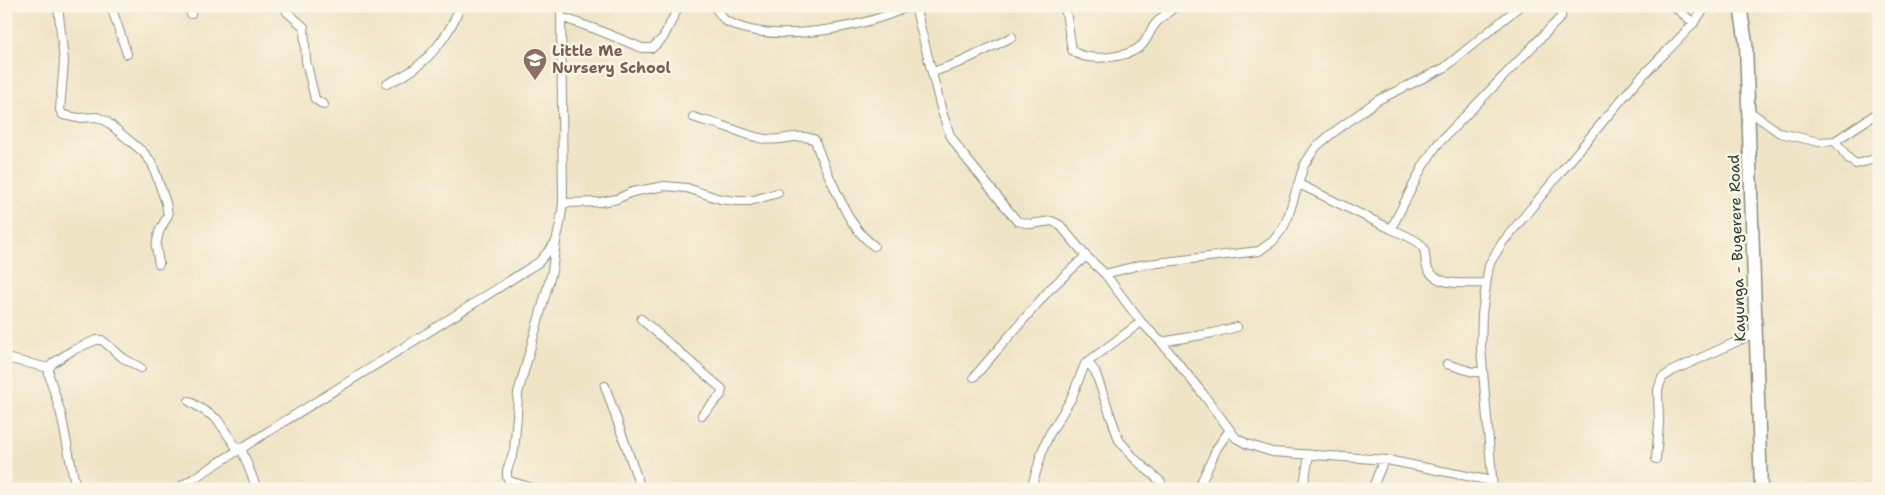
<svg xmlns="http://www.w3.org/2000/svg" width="1885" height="495" font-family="'Shantell Sans',sans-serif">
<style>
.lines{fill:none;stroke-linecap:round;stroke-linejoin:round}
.minor-casing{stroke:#87907d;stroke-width:10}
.primary-casing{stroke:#87907d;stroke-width:15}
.minor{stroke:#fff;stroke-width:8}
.primary{stroke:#fff;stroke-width:12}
.labels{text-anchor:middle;stroke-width:5;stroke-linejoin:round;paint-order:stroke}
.education-label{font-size:15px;font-weight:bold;fill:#785e54;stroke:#fcf5e5;text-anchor:start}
.street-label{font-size:15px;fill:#1f3d34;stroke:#fcf5e5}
</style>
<rect width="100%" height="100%" fill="#fcf5e5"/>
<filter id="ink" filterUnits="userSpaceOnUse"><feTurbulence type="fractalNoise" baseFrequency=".02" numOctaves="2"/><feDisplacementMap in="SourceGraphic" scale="10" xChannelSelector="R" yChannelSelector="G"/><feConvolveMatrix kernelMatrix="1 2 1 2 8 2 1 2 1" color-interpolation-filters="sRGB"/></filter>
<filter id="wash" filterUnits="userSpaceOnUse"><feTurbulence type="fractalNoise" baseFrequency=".0096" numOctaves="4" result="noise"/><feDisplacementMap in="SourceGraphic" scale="20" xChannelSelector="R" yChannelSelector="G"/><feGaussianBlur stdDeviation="1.12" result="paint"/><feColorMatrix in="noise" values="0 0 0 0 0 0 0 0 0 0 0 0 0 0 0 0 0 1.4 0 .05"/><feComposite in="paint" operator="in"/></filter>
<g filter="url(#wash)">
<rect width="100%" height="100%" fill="#efe4c6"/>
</g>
<g filter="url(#ink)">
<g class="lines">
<defs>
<path id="minor" d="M 58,6 L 64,61 L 60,110 L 63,115 L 78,118 L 97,117 L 106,121 L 143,152 L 152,163 L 166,203 L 168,215 L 159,232 L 156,246 L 159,264
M 111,6 L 127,54
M 191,6 L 191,14
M 285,6 L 287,12 L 304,27 L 306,61 L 315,99 L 324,105
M 714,6 C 718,11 722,18 726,21 C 729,23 734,24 737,26 C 782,43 866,27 909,6
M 915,6 L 942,112 L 950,135 L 961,152 L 1017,221 L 1030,224 L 1052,221 L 1060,225 L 1086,256 L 1105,274 L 1141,322 L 1161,342 L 1203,394 L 1236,438 L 1247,444 L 1272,452 L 1387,460 L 1492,481
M 1065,6 L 1072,50 C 1086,63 1127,58 1141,46 C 1146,42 1149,33 1153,27 C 1158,19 1169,12 1176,6
M 1673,6 L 1694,23
M 561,17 L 598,30 L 642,48 L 652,48 L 663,38 L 679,6
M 933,72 L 961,62 L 1012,37
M 387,84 C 396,79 406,75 414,69 C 434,54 452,30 460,6
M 1749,111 L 1780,133 L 1819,142 L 1835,141 L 1879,112
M 693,117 C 703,121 713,122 723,126 C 737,130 750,137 765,139 C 781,142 799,132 815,140 C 819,154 825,167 831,180 C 843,206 851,228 874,246
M 1835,141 L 1849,159 L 1856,164 L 1879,158
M 1299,184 L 1391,229 L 1423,166 L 1437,145 L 1561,17 L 1561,14 L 1556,6
M 563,203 L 601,202 L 617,199 L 632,192 L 665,186 L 687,188 L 720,199 L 736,201 L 750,201 L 778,193
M 1391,229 C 1400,233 1411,237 1419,243 C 1426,248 1425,257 1426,264 C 1432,288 1467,283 1485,283
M 1105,274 L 1140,265 L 1259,251 L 1273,241 L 1283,228 L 1288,217 L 1304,165 L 1316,147 L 1330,135 L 1378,100 L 1444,68 L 1520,6
M 641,319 L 722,389 L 721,395 L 702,415
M 1161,342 L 1213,333 L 1237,327
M 6,358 L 49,368
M 1087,362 L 1095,371 L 1119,440 L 1135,459 L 1161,482
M 1447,364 L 1473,372 L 1483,372
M 974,377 L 1050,289 L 1086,256
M 605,386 L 641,489
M 189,401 L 217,419 L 238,450
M 241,448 L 257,489
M 1656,459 L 1659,424 L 1658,390 L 1662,378 L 1672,371 L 1756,333
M 1201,483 L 1217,448 L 1229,431
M 76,489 L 61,414 L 49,375 L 49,368 L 53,363 L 73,350 L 96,340 L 102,340 L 123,358 L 141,368
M 177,489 C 291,416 407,347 520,274 L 539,262 L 556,242 L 560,224 L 563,203 L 561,6
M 536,489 L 509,481 L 507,477 L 507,470 L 514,451 L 517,416 L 518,393 L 552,271 L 556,242
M 1031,489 L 1043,449 L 1049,435 L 1071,399 L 1085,364 L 1141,322
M 1303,489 L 1309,455
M 1372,489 L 1384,460
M 1493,489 L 1481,348 L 1482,314 L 1488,271 L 1490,263 L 1502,243 C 1546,191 1589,137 1634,85 C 1657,59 1686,36 1706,6"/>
<path id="primary" d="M 1740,6 L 1746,43 L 1761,489"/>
</defs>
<use href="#minor" class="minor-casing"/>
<use href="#primary" class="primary-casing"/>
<use href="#minor" class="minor"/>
<use href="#primary" class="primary"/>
</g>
</g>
<defs>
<symbol id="school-pin" viewBox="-11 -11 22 30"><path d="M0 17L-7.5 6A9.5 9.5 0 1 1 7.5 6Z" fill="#8d6e63" stroke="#fcf5e5"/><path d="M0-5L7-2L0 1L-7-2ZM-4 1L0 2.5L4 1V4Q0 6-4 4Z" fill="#fff"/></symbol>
</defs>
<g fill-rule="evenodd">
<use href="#school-pin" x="521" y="46" width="28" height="38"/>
</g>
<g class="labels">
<g class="education-label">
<text x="552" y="56">Little Me<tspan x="552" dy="17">Nursery School</tspan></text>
</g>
<g class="street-label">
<text transform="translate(1737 248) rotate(-92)" y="5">Kayunga - Bugerere Road</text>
</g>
</g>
<rect width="1885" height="495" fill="none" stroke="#fcf5e5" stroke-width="25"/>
</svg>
